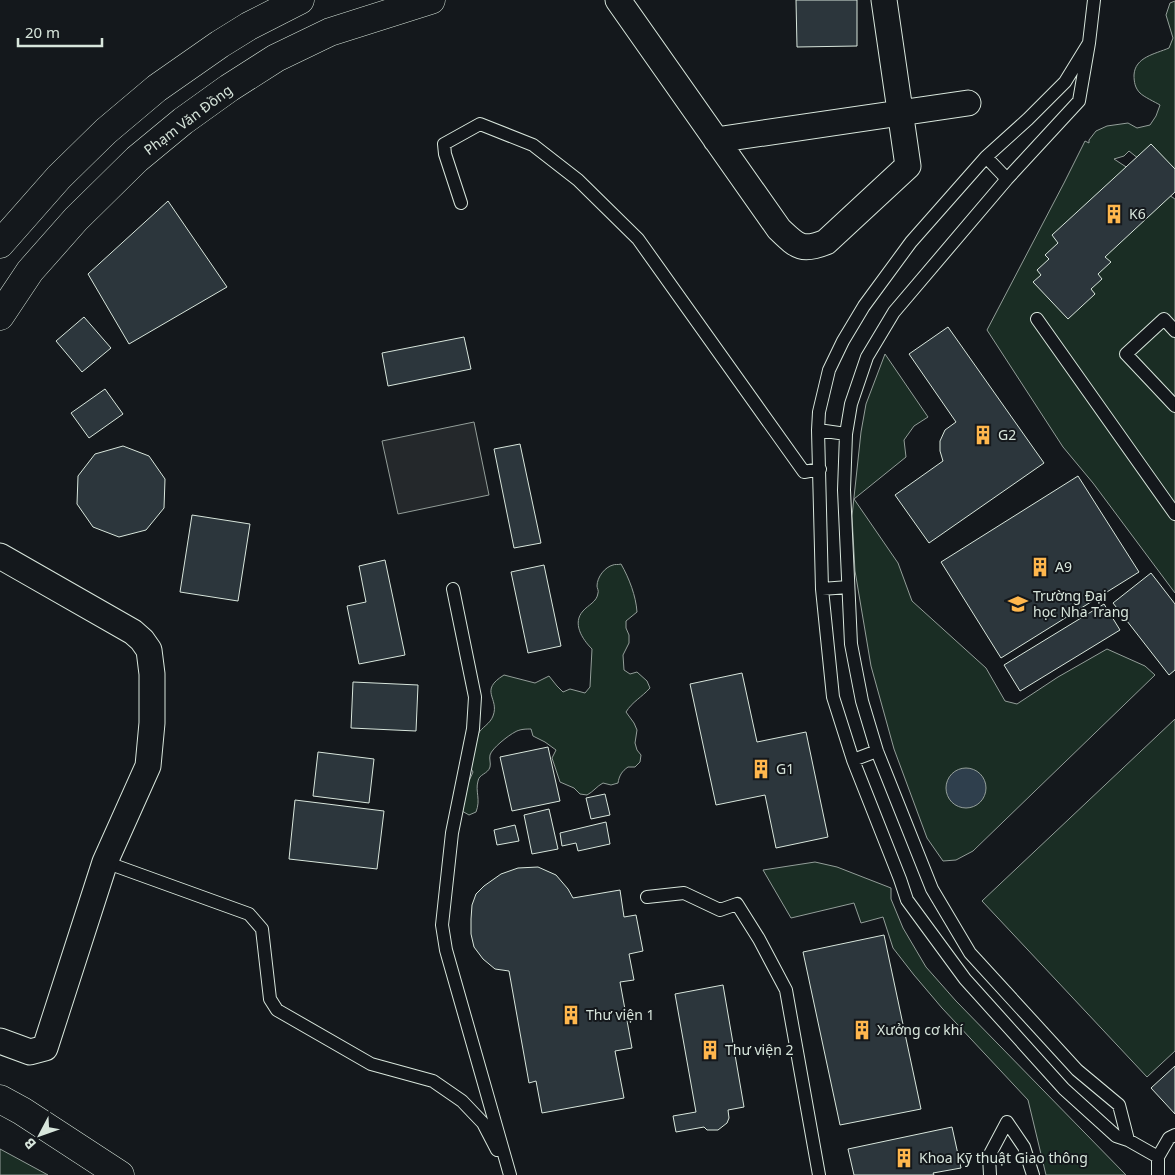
<svg xmlns="http://www.w3.org/2000/svg" width="1175" height="1175" font-family="'Noto Sans',sans-serif">
<style>
.green{fill:#1a2d24;stroke:#939e99}
.parking{fill:#24282b;stroke:#939e99}
.water{fill:#2f3f4d;stroke:#939e99}
.building{fill:#2c363c;stroke:#d8e6dc}
.lines{fill:none;stroke-linecap:round;stroke-linejoin:round}
.service-casing{stroke:#d8e6dc;stroke-width:14}
.minor-casing{stroke:#d8e6dc;stroke-width:27}
.tertiary-casing{stroke:#d8e6dc;stroke-width:29}
.primary-casing{stroke:#d8e6dc;stroke-width:29}
.service{stroke:#14181c;stroke-width:12}
.minor{stroke:#14181c;stroke-width:25}
.tertiary{stroke:#14181c;stroke-width:28}
.primary{stroke:#14181c;stroke-width:28}
.labels{text-anchor:middle;stroke-width:4;stroke-linejoin:round;paint-order:stroke}
.street-label{font-size:14px;fill:#d8e6dc;stroke:#14181c}
.poi-label{font-size:14px;fill:#d8e6dc;stroke:#14181c;text-anchor:start}
</style>
<rect width="100%" height="100%" fill="#14181c"/>
<path class="green" d="M 1175,1 L 1175,188 L 1129,151 L 1124,156 L 1114,159 L 1175,199 L 1175,593 L 1093,483 L 1063,447 L 987,330 L 1064,183 L 1085,141 L 1089,143 L 1089,140 L 1096,131 L 1107,126 L 1128,123 L 1137,128 L 1150,125 L 1156,116 L 1160,105 C 1155,102 1144,97 1140,93 C 1135,88 1134,82 1134,75 C 1135,57 1155,54 1169,48 L 1173,38 L 1166,15 L 1170,3 Z
M 885,354 L 928,417 L 914,426 L 904,440 L 906,457 L 854,499 L 898,563 L 912,601 L 986,668 L 1005,701 L 1017,704 L 1058,677 L 1107,649 L 1145,666 L 1155,675 L 973,851 L 956,860 L 943,861 L 927,838 L 894,749 L 871,666 L 855,571 L 852,516 L 861,432 L 866,404 Z
M 621,564 C 629,578 636,596 637,612 L 626,621 L 626,628 L 629,635 L 629,643 L 623,655 L 624,670 L 630,674 L 637,672 L 647,681 L 650,688 C 642,697 632,702 626,712 L 634,723 L 637,730 L 635,743 L 637,750 L 641,755 L 640,762 L 635,767 L 628,767 C 622,771 619,776 618,783 L 611,785 L 603,783 C 597,786 593,792 587,795 L 580,794 L 574,788 L 560,782 L 552,758 L 556,750 L 545,742 L 533,736 L 531,729 C 526,729 520,729 515,732 C 509,735 492,748 490,755 C 489,759 491,763 490,767 C 488,774 479,774 478,781 C 475,792 481,799 476,812 L 469,815 L 462,811 L 466,788 L 473,772 L 469,765 C 471,755 473,743 478,734 C 482,727 490,724 493,716 C 500,698 478,691 504,675 L 535,683 L 549,676 L 557,686 L 563,692 L 570,689 L 585,693 L 590,687 L 592,649 C 582,639 572,623 583,611 C 588,605 597,602 598,593 C 599,591 597,588 597,586 C 597,577 605,567 613,565 C 615,564 618,565 621,564 Z
M 1175,719 L 1175,1051 L 1147,1077 L 982,901 Z
M 815,862 L 837,867 L 891,888 L 891,899 L 903,928 L 926,967 L 956,1001 L 1126,1175 L 1046,1175 L 1028,1100 L 942,1008 L 914,975 L 893,948 L 883,917 L 861,923 L 854,903 L 791,918 L 763,870 Z
M 0,1149 L 48,1175 L 0,1175 Z"/>
<path class="parking" d="M 474,422 L 489,495 L 398,514 L 382,441 Z"/>
<path class="water" d="M946 788a20 20 0 1 1 40 0a20 20 0 1 1-40 0Z"/>
<path class="building" d="M 796,0 L 857,0 L 857,46 L 797,47 Z
M 1151,144 L 1175,169 L 1175,192 L 1105,257 L 1111,262 L 1098,274 L 1102,279 L 1091,289 L 1095,294 L 1068,319 L 1033,282 L 1041,275 L 1037,270 L 1049,259 L 1045,255 L 1058,243 L 1052,235 Z
M 168,201 L 227,287 L 129,344 L 88,274 Z
M 84,317 L 111,348 L 82,372 L 56,341 Z
M 948,327 L 1044,463 L 929,543 L 895,495 L 943,461 L 940,451 L 940,441 L 945,430 L 956,422 L 909,354 Z
M 464,337 L 471,369 L 388,386 L 382,353 Z
M 105,389 L 123,414 L 89,438 L 71,413 Z
M 520,444 L 541,543 L 514,548 L 494,449 Z
M 123,446 L 149,456 L 165,479 L 164,508 L 146,530 L 119,537 L 93,527 L 77,504 L 78,476 L 95,454 Z
M 1078,476 L 1139,572 L 1001,658 L 941,562 Z
M 192,515 L 250,524 L 238,601 L 180,592 Z
M 385,560 L 405,655 L 359,664 L 347,606 L 366,602 L 359,566 Z
M 544,565 L 561,646 L 528,653 L 511,572 Z
M 1151,573 L 1175,604 L 1175,670 L 1169,675 L 1113,603 Z
M 1104,604 L 1120,630 L 1020,691 L 1004,665 Z
M 742,673 L 757,742 L 806,732 L 828,837 L 776,848 L 765,795 L 716,805 L 690,684 Z
M 353,682 L 418,685 L 416,731 L 351,728 Z
M 548,747 L 560,801 L 512,811 L 500,757 Z
M 318,752 L 374,759 L 369,803 L 313,796 Z
M 605,794 L 610,815 L 591,819 L 586,798 Z
M 295,800 L 384,811 L 377,869 L 289,859 Z
M 549,809 L 558,849 L 532,854 L 524,815 Z
M 606,822 L 610,844 L 578,851 L 576,843 L 562,846 L 560,833 Z
M 515,825 L 519,841 L 497,845 L 494,830 Z
M 538,867 L 556,875 L 568,889 L 573,898 L 620,890 L 624,917 L 636,915 L 643,951 L 629,954 L 634,980 L 620,982 L 632,1048 L 615,1051 L 624,1098 L 542,1113 L 536,1081 L 529,1083 L 509,971 L 495,969 L 483,959 L 474,947 L 471,934 L 471,919 L 472,905 L 476,894 L 484,886 L 501,874 L 518,868 Z
M 884,935 L 921,1109 L 840,1125 L 803,952 Z
M 723,985 L 744,1107 L 728,1110 L 729,1118 L 727,1123 L 718,1130 L 707,1130 L 704,1127 L 676,1132 L 673,1116 L 696,1112 L 675,994 Z
M 1175,1066 L 1175,1114 L 1151,1088 Z
M 952,1127 L 961,1168 L 933,1173 L 934,1175 L 854,1175 L 848,1149 Z"/>
<g class="lines">
<defs>
<path id="service" d="M 1094,0 L 1089,43 L 1079,101 L 1007,179 L 894,312 L 867,357 L 851,404 L 846,434 L 844,490 L 851,644 L 862,701 L 877,751 L 932,889 L 970,953 L 1077,1070 L 1119,1105 L 1128,1140
M 1089,43 L 1065,82 L 1028,119 L 986,157 L 911,242 L 864,306 L 843,341 L 829,370 L 819,412 L 818,430 L 822,589 L 833,697 L 853,760 L 900,879 L 907,900 L 965,979 L 1064,1089 L 1116,1136 L 1128,1140 L 1158,1157
M 986,157 L 1007,179
M 461,203 L 445,154 L 444,144 L 480,124 L 533,145 L 578,180 L 638,239 L 804,472 L 820,469
M 1037,319 L 1175,514
M 1175,331 L 1164,319 L 1126,354 L 1175,406
M 818,430 L 846,434
M 453,589 L 475,697 L 473,729 L 452,833 L 442,925 L 446,950 L 510,1175
M 822,589 L 848,587
M 853,760 L 877,751
M 105,862 L 249,914 L 262,929 L 270,999 L 277,1010 L 371,1064 L 433,1081 L 462,1101 L 483,1123 L 497,1150
M 647,897 L 684,893 L 720,910 L 737,904 L 759,939 L 786,990 L 819,1175
M 990,1175 L 989,1156 L 1007,1122 L 1024,1147 L 1033,1175
M 1158,1175 L 1158,1157 L 1169,1138 L 1175,1135"/>
<path id="minor" d="M 618,0 L 779,229 C 797,246 801,252 826,242 L 908,166 L 884,0
M 716,140 L 968,103
M 0,556 L 133,632 L 142,640 L 149,650 L 152,674 L 152,723 L 148,766 L 105,862 L 45,1048 L 30,1052 L 0,1041"/>
<path id="tertiary" d="M 0,1099 L 22,1111 L 120,1175"/>
<path id="primary" d="M 0,244 L 59,177 L 106,131 L 157,88 L 220,44 L 249,26 L 300,0
M 0,316 L 30,271 L 76,219 L 137,159 L 183,121 L 229,88 L 276,58 L 330,32 L 431,0"/>
</defs>
<use href="#service" class="service-casing"/>
<use href="#minor" class="minor-casing"/>
<use href="#tertiary" class="tertiary-casing"/>
<use href="#primary" class="primary-casing"/>
<use href="#service" class="service"/>
<use href="#minor" class="minor"/>
<use href="#tertiary" class="tertiary"/>
<use href="#primary" class="primary"/>
</g>
<defs>
<symbol id="building-bare" viewBox="-9 -9 18 18"><path d="M-4-6H4V6H1V3H-1V6H-4ZM-2.5-4.3h1.7v1.8h-1.7ZM.8-4.3h1.7v1.8H.8ZM-2.5-1h1.7V.8h-1.7ZM.8-1h1.7V.8H.8Z" fill="#ffb74d" stroke="#14181c" stroke-width="2.5" paint-order="stroke"/></symbol>
<symbol id="university-bare" viewBox="-9 -9 18 18"><path d="M0-5L7-2L0 1L-7-2ZM-4 1L0 2.5L4 1V4Q0 6-4 4Z" fill="#ffb74d" stroke="#14181c" stroke-width="2.5" paint-order="stroke"/></symbol>
</defs>
<g fill-rule="evenodd">
<use href="#building-bare" x="1100" y="200" width="28" height="28"/>
<use href="#building-bare" x="969" y="421" width="28" height="28"/>
<use href="#building-bare" x="1026" y="553" width="28" height="28"/>
<use href="#university-bare" x="1004" y="590" width="28" height="28"/>
<use href="#building-bare" x="747" y="755" width="28" height="28"/>
<use href="#building-bare" x="557" y="1001" width="28" height="28"/>
<use href="#building-bare" x="848" y="1016" width="28" height="28"/>
<use href="#building-bare" x="696" y="1036" width="28" height="28"/>
<use href="#building-bare" x="890" y="1144" width="28" height="28"/>
</g>
<g class="labels">
<g class="street-label">
<text transform="translate(188 120) rotate(-37)" y="5">Phạm Văn Đồng</text>
</g>
<g class="poi-label">
<text x="1129" y="219">K6</text>
<text x="998" y="440">G2</text>
<text x="1055" y="572">A9</text>
<text x="1033" y="601">Trường Đại<tspan x="1033" dy="16">học Nha Trang</tspan></text>
<text x="776" y="774">G1</text>
<text x="586" y="1020">Thư viện 1</text>
<text x="877" y="1035">Xưởng cơ khí</text>
<text x="725" y="1055">Thư viện 2</text>
<text x="919" y="1163">Khoa Kỹ thuật Giao thông</text>
</g>
</g>
<g transform="translate(40 1135) rotate(229)" stroke="#14181c" stroke-width="4" paint-order="stroke">
<path d="M0-4L9 19L0 12L-9 19Z" fill="#d8e6dc"/>
<text y="-8" font-size="14" font-weight="bold" text-anchor="middle" fill="#d8e6dc">B</text>
</g>
<path d="M18 38v8h84v-8" fill="none" stroke="#d8e6dc" stroke-width="2.5"/>
<text x="25" y="38" font-size="15" fill="#d8e6dc" stroke="#14181c" stroke-width="4" paint-order="stroke">20 m</text>
</svg>
